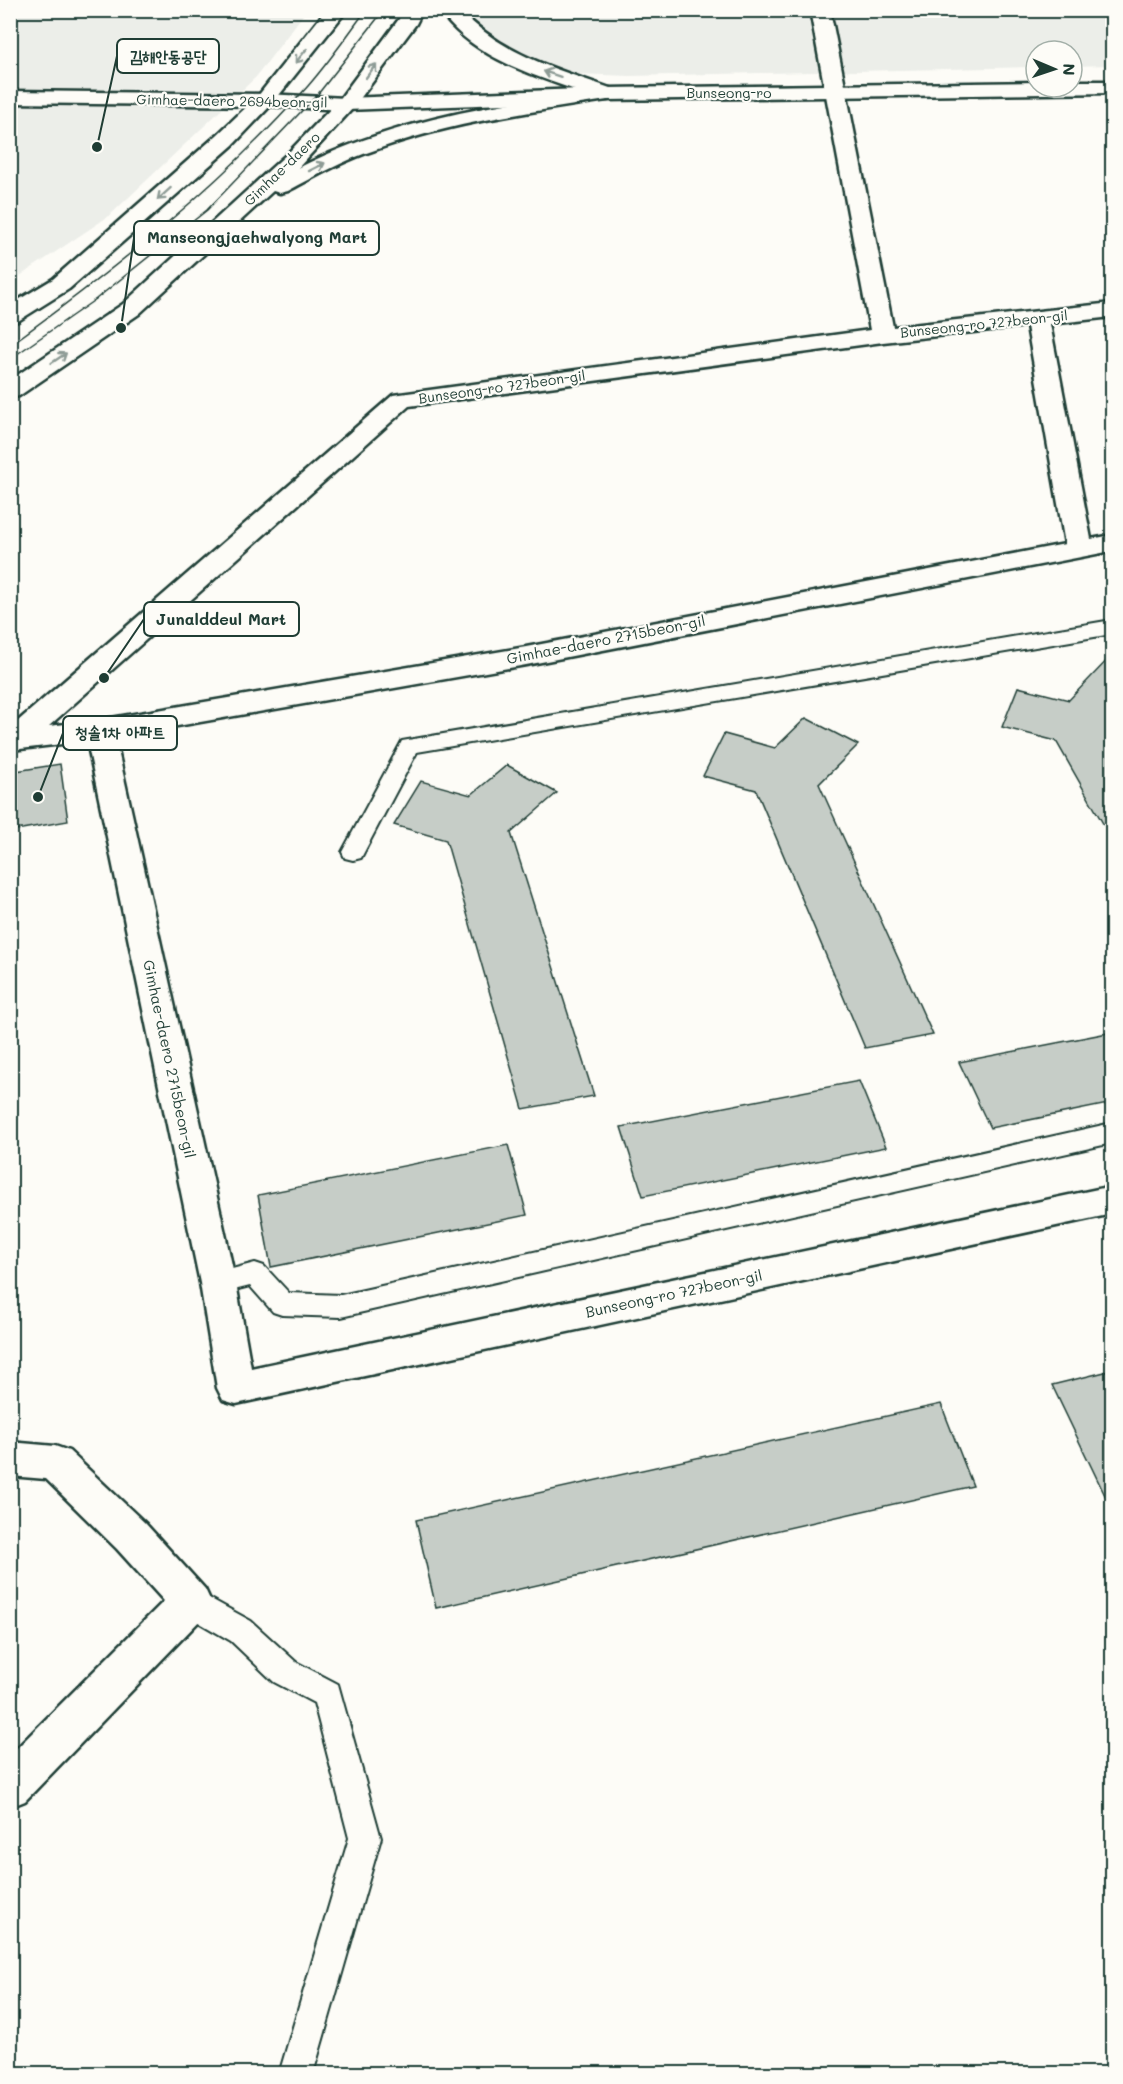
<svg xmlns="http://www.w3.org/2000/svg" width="1123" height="2084" font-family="Mali,'Poor Story',sans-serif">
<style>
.built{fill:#eceee9}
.building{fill:#c6cdc7;stroke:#1f3d34;stroke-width:1.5}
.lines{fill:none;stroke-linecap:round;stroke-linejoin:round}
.lane-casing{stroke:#1f3d34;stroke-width:4}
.street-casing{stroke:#1f3d34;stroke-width:5}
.secondary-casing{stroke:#1f3d34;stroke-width:5}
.primary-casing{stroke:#1f3d34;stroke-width:5}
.lane{fill:#fdfcf7;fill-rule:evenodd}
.street{fill:#fdfcf7;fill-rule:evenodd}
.secondary{fill:#fdfcf7;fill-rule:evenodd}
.primary{fill:#fdfcf7;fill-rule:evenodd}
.tram{stroke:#1f3d34;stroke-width:1.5}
.oneway{stroke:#8e9c96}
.labels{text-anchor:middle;stroke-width:4.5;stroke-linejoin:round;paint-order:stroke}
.far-street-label{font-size:14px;fill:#1f3d34;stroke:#fdfcf7}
.street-label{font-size:15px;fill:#1f3d34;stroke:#fdfcf7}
.leader{fill:none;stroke:#1f3d34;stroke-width:2}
.callout-dot{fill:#1f3d34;stroke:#fdfcf7;stroke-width:2}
.callout{fill:#fdfcf7;stroke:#1f3d34;stroke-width:2}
.callout-label{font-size:16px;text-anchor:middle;font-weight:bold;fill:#1f3d34}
</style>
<rect width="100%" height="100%" fill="#fdfcf7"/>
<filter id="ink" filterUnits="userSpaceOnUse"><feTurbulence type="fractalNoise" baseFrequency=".0167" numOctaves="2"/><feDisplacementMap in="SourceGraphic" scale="12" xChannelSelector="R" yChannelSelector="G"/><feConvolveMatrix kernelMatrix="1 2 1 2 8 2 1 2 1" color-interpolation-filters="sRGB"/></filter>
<g filter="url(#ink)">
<path class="built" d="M 11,11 L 306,11 L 256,77 L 109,216 L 11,282 Z
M 464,11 L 1112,11 L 1112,65 L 1072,66 L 1072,51 L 1036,51 L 1036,67 L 630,76 L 577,74 L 521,61 L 492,47 Z"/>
<path class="building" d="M 1113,654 L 1113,841 L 1056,741 L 1002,727 L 1018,687 L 1069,700 Z
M 806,718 L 858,745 L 819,784 L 933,1035 L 865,1048 L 756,790 L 703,776 L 724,734 L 775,748 Z
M 60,764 L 68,821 L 10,831 L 10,772 Z
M 507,765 L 557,793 L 511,833 L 594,1096 L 523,1109 L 446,840 L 394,825 L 421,781 L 471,795 Z
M 1113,1032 L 1113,1103 L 990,1128 L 959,1062 Z
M 859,1081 L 886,1147 L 643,1196 L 621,1127 Z
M 508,1145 L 527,1215 L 271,1267 L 258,1195 Z
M 1113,1370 L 1113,1512 L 1052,1385 Z
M 941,1404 L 973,1486 L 436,1608 L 416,1520 Z"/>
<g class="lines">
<defs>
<path id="lane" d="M 1112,620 L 1112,634 L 417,752 L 361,858 L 353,860 L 345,858 L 342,852 L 402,741 Z
M 1112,1123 L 1112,1143 L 341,1317 L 282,1315 L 273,1312 L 250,1286 L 218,1294 L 209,1291 L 205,1283 L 209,1275 L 255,1263 L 264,1266 L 289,1293 L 341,1295 Z
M 191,1588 L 251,1621 L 296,1662 L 338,1684 L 381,1838 L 313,2074 L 279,2074 L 349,1838 L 314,1703 L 274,1682 L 231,1641 L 181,1612 L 176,1602 L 181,1592 Z"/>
<path id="street" d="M 810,10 L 830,10 L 893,327 L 1112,303 L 1112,317 L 1050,324 L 1091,539 L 1112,535 L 1112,551 L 526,665 L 115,737 L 236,1283 L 251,1368 L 1112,1186 L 1112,1214 L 236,1404 L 223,1400 L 217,1388 L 200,1283 L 87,741 L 12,750 L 10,728 L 393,395 L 870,330 ZM 1027,326 L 1065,544 L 526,647 L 99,720 L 49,726 L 409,406 L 883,342 Z
M 10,1442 L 55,1446 L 69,1451 L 145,1523 L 205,1589 L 211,1602 L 205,1615 L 25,1801 L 10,1807 L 10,1755 L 164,1601 L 117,1549 L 46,1479 L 10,1476 Z"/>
<path id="secondary" d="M 1072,81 L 1112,81 L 1112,93 L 607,100 L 346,110 L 265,106 L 10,103 L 10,91 L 265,94 L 346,98 L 607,88 L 1036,82 L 1036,87 L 1072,87 Z"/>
<path id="primary" d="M 326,10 L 347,10 L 272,104 L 233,145 L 69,289 L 18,321 L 10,323 L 10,305 L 53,279 L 217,135 L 258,96 Z
M 403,10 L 423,10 L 416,24 L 353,108 L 298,168 C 386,123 484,106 581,92 C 530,74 472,57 439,10 L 460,10 C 501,54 556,69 610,88 L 617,94 L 614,98 L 607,100 C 529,112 449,123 375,150 C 344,160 316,176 288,191 L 280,193 L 273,191 L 139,314 L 19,396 L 10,398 L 10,380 L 123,304 L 289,152 L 339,100 L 399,19 Z"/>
</defs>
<use href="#lane" class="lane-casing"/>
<use href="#street" class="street-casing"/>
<use href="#secondary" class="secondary-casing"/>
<use href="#primary" class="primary-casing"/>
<use href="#lane" class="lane"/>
<use href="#street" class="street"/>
<use href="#secondary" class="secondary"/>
<use href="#primary" class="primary"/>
<path class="tram" d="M 10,345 C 116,268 221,185 308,86 C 329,62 347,36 366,10
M 10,359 L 96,299 L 207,210 L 318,94 L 384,10"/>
</g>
<defs><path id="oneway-shaft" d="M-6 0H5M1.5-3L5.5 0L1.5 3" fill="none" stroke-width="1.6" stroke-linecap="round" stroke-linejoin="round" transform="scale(1.5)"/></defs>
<g class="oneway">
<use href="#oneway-shaft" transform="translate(301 56) rotate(129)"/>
<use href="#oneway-shaft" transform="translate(371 71) rotate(-53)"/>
<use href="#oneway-shaft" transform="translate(552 74) rotate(-161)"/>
<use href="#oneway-shaft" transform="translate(317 167) rotate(-27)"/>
<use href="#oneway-shaft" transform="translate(164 194) rotate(138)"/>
<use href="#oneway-shaft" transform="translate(59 358) rotate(-34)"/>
</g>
</g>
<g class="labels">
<g class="far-street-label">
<text x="729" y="98">Bunseong-ro</text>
<text transform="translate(232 101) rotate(1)" y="5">Gimhae-daero 2694beon-gil</text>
<text transform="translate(282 169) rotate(-44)" y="5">Gimhae-daero</text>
<text transform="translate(984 324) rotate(-6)" y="5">Bunseong-ro 727beon-gil</text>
<text transform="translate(502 387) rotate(-8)" y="5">Bunseong-ro 727beon-gil</text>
</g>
<g class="street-label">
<text transform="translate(606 640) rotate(-11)" y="5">Gimhae-daero 2715beon-gil</text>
<text transform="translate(169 1059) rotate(78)" y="5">Gimhae-daero 2715beon-gil</text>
<text transform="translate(674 1294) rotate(-12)" y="5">Bunseong-ro 727beon-gil</text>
</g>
</g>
<path class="leader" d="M97 147L117 56M121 328L134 238M104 678L144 619M38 797L63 733"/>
<g class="callout-dot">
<circle cx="97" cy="147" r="6"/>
<circle cx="121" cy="328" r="6"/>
<circle cx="104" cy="678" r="6"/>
<circle cx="38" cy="797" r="6"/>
</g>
<g class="callout">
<rect x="117" y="39" width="102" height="34" rx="6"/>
<rect x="134" y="221" width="245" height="34" rx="6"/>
<rect x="144" y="602" width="155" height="34" rx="6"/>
<rect x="63" y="716" width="114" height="34" rx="6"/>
</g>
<g class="callout-label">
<text x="168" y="62">김해안동공단</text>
<text x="257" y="243">Manseongjaehwalyong Mart</text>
<text x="221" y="625">Junalddeul Mart</text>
<text x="120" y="738">청솔1차 아파트</text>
</g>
<rect width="1123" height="2084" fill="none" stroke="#fdfcf7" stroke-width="36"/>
<rect x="18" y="18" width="1087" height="2048" fill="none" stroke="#1f3d34" stroke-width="2" filter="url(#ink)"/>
<g transform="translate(1054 69) rotate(92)"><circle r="28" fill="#fdfcf7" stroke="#a4b0a9" stroke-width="1.5"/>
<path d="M0-4.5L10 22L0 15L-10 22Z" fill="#1f3d34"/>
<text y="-9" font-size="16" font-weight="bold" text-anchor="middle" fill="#1f3d34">N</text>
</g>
</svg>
